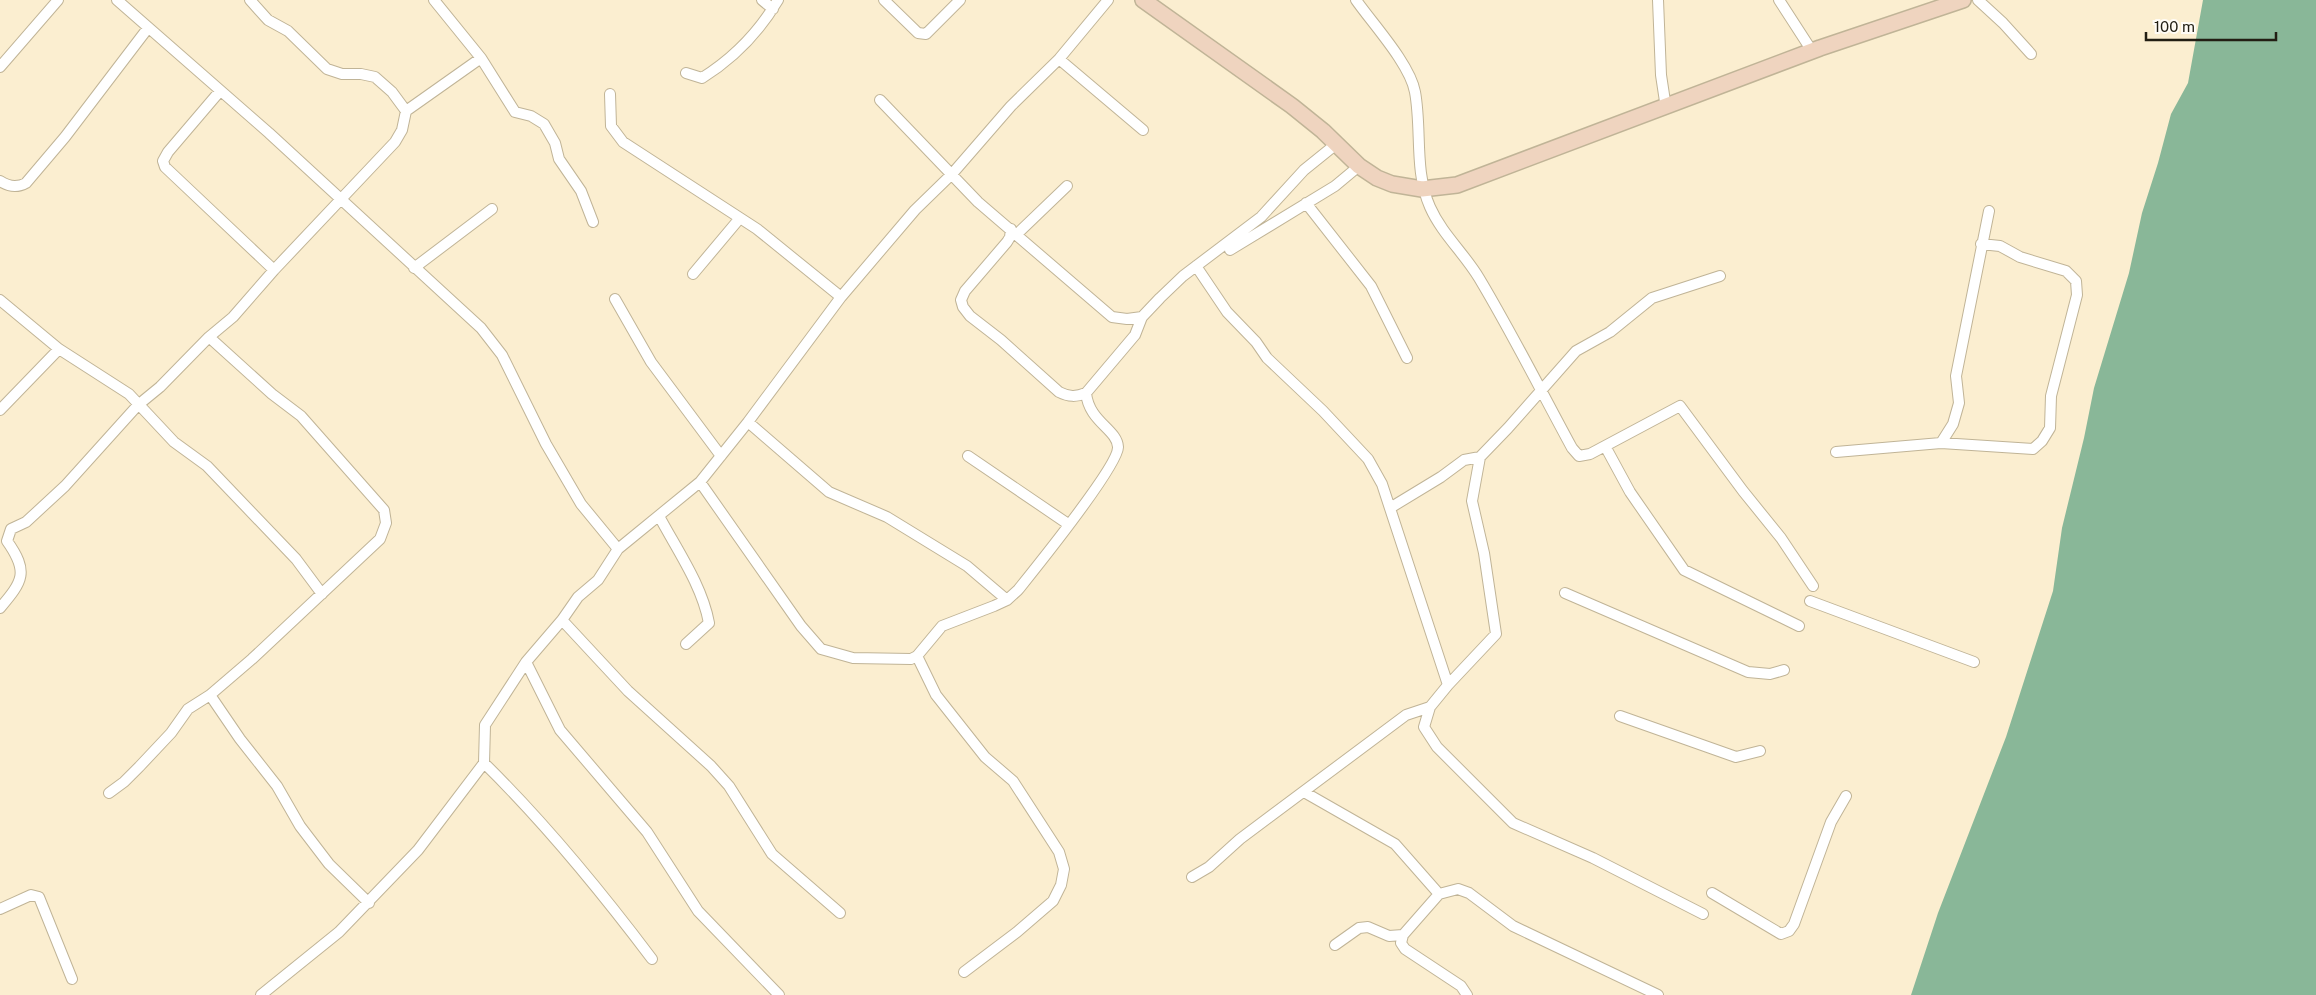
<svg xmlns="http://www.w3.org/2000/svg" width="2316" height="995" font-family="'Public Sans',sans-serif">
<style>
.water{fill:#89b798}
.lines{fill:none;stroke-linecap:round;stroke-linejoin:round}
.street-casing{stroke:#c0b497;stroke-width:12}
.secondary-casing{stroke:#c0b497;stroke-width:18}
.street{stroke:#fff;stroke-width:10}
.secondary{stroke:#efd4bf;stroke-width:15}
</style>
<rect width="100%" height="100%" fill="#fbeed0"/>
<path class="water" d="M 2203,0 L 2316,0 L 2316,995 L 1911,995 L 1938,913 L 2006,737 L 2053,591 L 2062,528 L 2084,438 L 2094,388 L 2129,273 L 2142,213 L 2158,163 L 2171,114 L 2188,83 Z"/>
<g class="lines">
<defs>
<path id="street" d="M 117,0 L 269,133 L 481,328 L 502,355 L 546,444 L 581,504 L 618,549
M 250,0 L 268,20 L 288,31 L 327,69 L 342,74 L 361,74 L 375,77 L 392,92 L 406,111
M 434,0 L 481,58 L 515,112 L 531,116 L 544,124 L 555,143 L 559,159 L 581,191 L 593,222
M 762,0 L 773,9
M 884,0 L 918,33 L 926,34 L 960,0
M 1356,0 C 1372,23 1410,64 1415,92 C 1422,130 1414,171 1430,207 C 1442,234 1464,253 1479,278 C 1512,333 1541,391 1572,448 L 1579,456 L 1590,454 L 1680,406 L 1743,491 L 1781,538 L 1813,586
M 1658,0 L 1661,75 L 1666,108
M 1779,0 L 1812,51
M 1978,0 L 2003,23 L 2031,54
M 1059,59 L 1143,130
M 0,67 L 58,0
M 686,73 L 702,78 C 734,58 759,32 778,0
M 220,91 L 168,152 L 163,161 L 165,167 L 274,270
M 610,94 L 611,126 L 623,142 L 757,229 L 841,297
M 880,100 L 978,202 L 1112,317 L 1127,319 L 1142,317
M 0,181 C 9,187 17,188 26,183 L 65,137 L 148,28
M 1306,203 L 1371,286 L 1407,358
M 1011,229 L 1010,237 L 1007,242 L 965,291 L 961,300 L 963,307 L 970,316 L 1001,340 L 1059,392 C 1069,397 1076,397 1086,393
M 1016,235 L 1067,186
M 1230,250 L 1335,186 L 1359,166
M 414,268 L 492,209
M 693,274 L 740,218
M 615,299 L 651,362 L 721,456
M 0,300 L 59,349 L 129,394 L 174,442 L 207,466 L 296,559 L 322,594
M 0,410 L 59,349
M 748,422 L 829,492 L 887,517 L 967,566 L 1007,600
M 1941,443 L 1953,424 L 1959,403 L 1956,376 L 1989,211
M 1605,446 L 1630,492 L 1684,570 L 1799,626
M 1836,452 L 1941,443 L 2033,449 L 2042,441 L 2050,428 L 2051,396 L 2077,295 L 2076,281 L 2066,271 L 2020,257 L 2000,246 L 1981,244
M 968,456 L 1068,524
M 700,482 L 801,626 L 821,649 L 853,658 L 911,659 L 917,656 L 942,626 L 994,606 L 1007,600 L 1018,590 C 1034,570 1119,465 1118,447 C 1117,429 1089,422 1086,393 L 1135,335 L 1142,317 L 1160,298 L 1183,276 L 1261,217 L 1304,170 L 1335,145
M 1390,508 L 1441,477 L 1464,460 L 1480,457 L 1508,428 L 1576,351 L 1610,332 L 1652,298 L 1720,276
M 659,516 C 677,550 702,585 709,623 L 686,644
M 1565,593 L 1748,672 L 1770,674 L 1784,670
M 1810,601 L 1974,662
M 0,608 C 23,581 29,572 7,541 L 11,529 L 26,522 L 65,486 L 138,405 L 160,387 L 209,337 L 233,317 L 274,270 L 395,142 L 402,130 L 406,111 L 481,58
M 562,620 L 628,691 L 711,766 L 729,786 L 772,854 L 840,913
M 917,656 L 936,695 L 985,757 L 1013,781 L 1059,852 L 1064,869 L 1061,885 L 1053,901 L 1017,932 L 964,972
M 526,662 L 560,730 L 647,832 L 698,911 L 779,995
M 1448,685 L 1496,634 L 1484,553 L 1472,501 L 1480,457
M 210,695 L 240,739 L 277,786 L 300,826 L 329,864 L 369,903
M 1430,707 L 1424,727 L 1437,747 L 1513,823 L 1593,858 L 1703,914
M 1620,716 L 1736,757 L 1760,751
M 484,763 C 545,823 600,890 652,959
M 1304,792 L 1395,844 L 1439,894
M 109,793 L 124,782 L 139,767 L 171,733 L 188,709 L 210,695 L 252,659 L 380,539 L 386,523 L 384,510 L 301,416 L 272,394 L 209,337
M 1192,877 L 1209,867 L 1240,839 L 1406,715 L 1430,707 L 1448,685 L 1382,484 L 1368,459 L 1323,411 L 1267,358 L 1256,342 L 1227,312 L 1196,266
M 1712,893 L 1781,934 L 1789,931 L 1794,924 L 1831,822 L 1846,796
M 0,909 L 31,895 L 39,897 L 72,979
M 1335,945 L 1359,928 L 1368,927 L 1389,936 L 1403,935
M 261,995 L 339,932 L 418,850 L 484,763 L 485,725 L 526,662 L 562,620 L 578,597 L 598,580 L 618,549 L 700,482 L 748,422 L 841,297 L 915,210 L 952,174 L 1011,106 L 1059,59 L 1108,0
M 1467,995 L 1461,986 L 1405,949 L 1401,943 L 1403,935 L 1439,894 L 1458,889 L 1469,893 L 1513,926 L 1658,995"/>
<path id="secondary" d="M 1143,0 L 1292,106 L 1323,131 L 1359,166 L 1377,178 L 1392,184 L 1422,189 L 1457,185 L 1820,48 L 1963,0"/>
</defs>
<use href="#street" class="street-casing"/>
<use href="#secondary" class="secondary-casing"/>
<use href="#street" class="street"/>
<use href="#secondary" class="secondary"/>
</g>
<path d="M2146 32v8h130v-8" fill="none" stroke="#221e13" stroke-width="2.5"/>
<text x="2154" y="32" font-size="15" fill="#221e13" stroke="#fffcf6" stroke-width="4" paint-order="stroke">100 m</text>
</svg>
